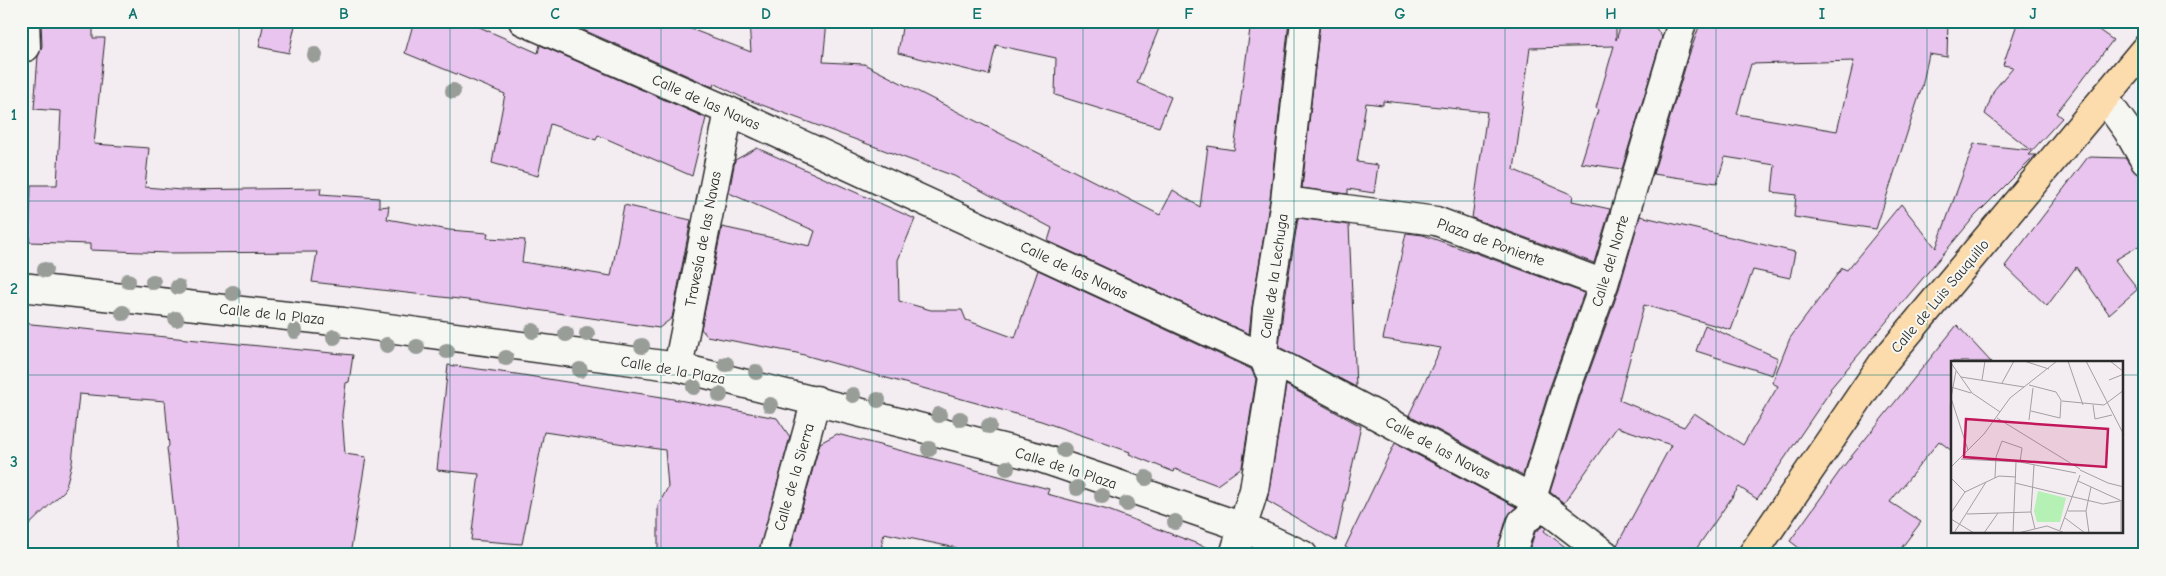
<svg xmlns="http://www.w3.org/2000/svg" width="2166" height="576" font-family="'Comic Neue',sans-serif">
<style>
.building{fill:#e8c4ef;stroke:#2b2b2b;fill-rule:evenodd}
.lines{fill:none;stroke-linecap:round;stroke-linejoin:round}
.minor-casing{stroke:#2b2b2b;stroke-width:31}
.major-casing{stroke:#2b2b2b;stroke-width:31}
.minor{stroke:#f6f6f2;stroke-width:28}
.major{stroke:#fcdcac;stroke-width:28}
.tree{fill:#989d97}
.grid{fill:none;stroke:#0f766e;stroke-width:1;stroke-opacity:0.55}
.labels{text-anchor:middle;stroke-width:4;stroke-linejoin:round;paint-order:stroke}
.street-label{font-size:15px;fill:#2b2b2b;stroke:#f6f6f2}
.inset-road{fill:none;stroke:#a39fa2;stroke-width:1}
.view{fill:#c2185b;fill-opacity:0.15;stroke:#c2185b;stroke-width:2.5}
.inset-edge{fill:none;stroke:#2b2b2b;stroke-width:2.5}
.neatline{fill:none;stroke:#0f766e;stroke-width:2}
.grid-label{font-size:16px;text-anchor:middle;font-weight:bold;fill:#0f766e}
</style>
<rect width="100%" height="100%" fill="#f3ecf1"/>
<filter id="ink" filterUnits="userSpaceOnUse"><feTurbulence type="fractalNoise" baseFrequency=".02" numOctaves="2"/><feDisplacementMap in="SourceGraphic" scale="10" xChannelSelector="R" yChannelSelector="G"/><feConvolveMatrix kernelMatrix="1 2 1 2 8 2 1 2 1" color-interpolation-filters="sRGB"/></filter>
<g filter="url(#ink)">
<path class="building" d="M 41,21 L 93,21 L 93,38 L 105,38 L 94,144 L 149,148 L 145,187 L 181,190 L 321,188 L 320,194 L 379,198 L 379,207 L 389,206 L 387,219 L 449,230 L 488,233 L 487,238 L 525,240 L 522,262 L 611,276 L 624,205 L 691,220 L 672,318 L 659,328 L 476,301 L 312,282 L 317,252 L 168,253 L 90,250 L 90,244 L 29,242 L 31,185 L 57,185 L 61,111 L 34,109 L 38,56 L 42,46 Z
M 264,21 L 296,21 L 289,53 L 259,47 Z
M 414,21 L 466,21 L 538,53 L 540,45 L 706,118 L 692,176 L 598,135 L 596,140 L 550,124 L 538,176 L 492,163 L 505,94 L 405,53 Z
M 563,21 L 670,21 L 751,52 L 749,21 L 827,21 L 823,62 L 864,64 L 1160,215 L 1173,190 L 1200,207 L 1208,146 L 1234,150 L 1251,21 L 1289,21 L 1270,199 L 1252,307 L 1249,334 L 1048,241 L 1052,228 L 954,176 L 743,98 L 714,83 L 713,87 Z
M 903,21 L 1162,21 L 1137,83 L 1171,97 L 1159,127 L 1055,95 L 1056,58 L 996,45 L 989,75 L 898,53 Z
M 1320,21 L 1616,21 L 1616,40 L 1622,21 L 1651,21 L 1662,37 L 1622,169 L 1581,163 L 1598,110 L 1596,108 L 1614,46 L 1530,48 L 1514,170 L 1573,195 L 1572,201 L 1610,209 L 1594,263 L 1472,218 L 1487,112 L 1383,101 L 1383,105 L 1366,103 L 1357,162 L 1378,165 L 1374,193 L 1348,189 L 1348,194 L 1302,188 Z
M 1701,21 L 1948,21 L 1947,57 L 1929,54 L 1922,87 L 1876,229 L 1794,217 L 1796,195 L 1772,192 L 1775,165 L 1725,157 L 1717,183 L 1653,174 L 1688,58 ZM 1854,61 L 1837,131 L 1737,114 L 1751,64 Z
M 2018,21 L 2086,21 L 2113,40 L 2056,113 L 2062,118 L 2028,155 L 2036,155 L 1975,216 L 1830,389 L 1831,390 L 1757,499 L 1739,487 L 1692,555 L 1621,555 L 1617,545 L 1671,445 L 1617,427 L 1564,503 L 1550,492 L 1580,397 L 1619,289 L 1640,216 L 1795,252 L 1790,278 L 1753,270 L 1731,330 L 1644,305 L 1619,400 L 1684,427 L 1694,413 L 1743,445 L 1778,386 L 1772,383 L 1790,338 L 1842,268 L 1847,270 L 1901,204 L 1936,248 L 1974,144 L 2031,150 L 1985,114 L 1994,90 L 2013,67 L 2003,65 Z
M 757,148 L 915,219 L 898,260 L 899,301 L 931,310 L 962,310 L 966,320 L 1015,338 L 1038,270 L 1251,369 L 1256,379 L 1242,467 L 1217,485 L 1175,469 L 1174,472 L 1129,454 L 1130,452 L 1041,421 L 797,353 L 707,336 L 701,329 L 722,227 L 810,246 L 815,231 L 729,193 L 735,160 Z
M 2088,157 L 2125,158 L 2137,174 L 2145,177 L 2145,242 L 2115,260 L 2138,289 L 2109,314 L 2076,267 L 2047,306 L 2005,266 Z
M 1298,218 L 1349,225 L 1356,387 L 1279,347 L 1283,311 Z
M 1406,233 L 1423,235 L 1468,251 L 1468,250 L 1584,293 L 1550,387 L 1523,475 L 1409,415 L 1441,348 L 1383,339 Z
M 21,323 L 353,355 L 349,382 L 346,383 L 342,415 L 345,454 L 366,457 L 350,555 L 179,555 L 167,448 L 169,446 L 165,401 L 79,394 L 72,463 L 65,490 L 21,533 Z
M 1705,325 L 1778,358 L 1772,375 L 1696,351 Z
M 1957,325 L 1991,362 L 1952,362 L 1952,451 L 1939,441 L 1890,502 L 1921,522 L 1896,555 L 1808,555 L 1790,541 L 1842,468 Z
M 448,365 L 516,374 L 662,397 L 777,418 L 790,437 L 758,555 L 684,555 L 658,551 L 658,506 L 668,487 L 665,450 L 544,432 L 522,544 L 471,540 L 479,474 L 437,470 Z
M 1286,385 L 1361,426 L 1336,541 L 1267,501 Z
M 837,434 L 1049,489 L 1047,494 L 1108,510 L 1219,552 L 1219,555 L 955,555 L 957,548 L 884,533 L 880,555 L 789,555 L 820,443 Z
M 1395,443 L 1516,507 L 1507,517 L 1496,555 L 1359,555 L 1345,547 Z
M 1543,526 L 1546,528 L 1544,531 L 1576,555 L 1528,555 L 1535,532 Z"/>
<g class="lines">
<defs>
<path id="minor" d="M 25,21 L 26,47
M 523,21 L 729,111 L 1289,369 L 1532,498 L 1606,555
M 2105,99 L 2128,131 L 2145,161
M 1285,201 L 1436,221 L 1604,284
M 21,287 L 343,322 L 678,367 L 1038,457 L 1243,527 L 1303,555
M 678,367 L 729,111
M 1532,498 L 1565,392 L 1604,284 L 1681,26 L 1680,21
M 773,555 L 816,400
M 1234,555 L 1254,490 L 1272,377 L 1263,357 L 1267,309 L 1285,201 L 1305,21
M 1511,555 L 1522,522 L 1542,507"/>
<path id="major" d="M 1752,555 L 1883,363 L 2145,49"/>
</defs>
<use href="#minor" class="minor-casing"/>
<use href="#major" class="major-casing"/>
<use href="#minor" class="minor"/>
<use href="#major" class="major"/>
</g>
<g class="tree">
<circle cx="315" cy="55" r="8"/>
<circle cx="453" cy="91" r="8"/>
<circle cx="45" cy="270" r="8"/>
<circle cx="128" cy="281" r="8"/>
<circle cx="153" cy="282" r="8"/>
<circle cx="178" cy="287" r="8"/>
<circle cx="233" cy="293" r="8"/>
<circle cx="123" cy="313" r="8"/>
<circle cx="176" cy="319" r="8"/>
<circle cx="295" cy="331" r="8"/>
<circle cx="533" cy="331" r="8"/>
<circle cx="566" cy="334" r="8"/>
<circle cx="587" cy="334" r="8"/>
<circle cx="334" cy="337" r="8"/>
<circle cx="387" cy="345" r="8"/>
<circle cx="642" cy="346" r="8"/>
<circle cx="417" cy="347" r="8"/>
<circle cx="447" cy="351" r="8"/>
<circle cx="506" cy="358" r="8"/>
<circle cx="726" cy="364" r="8"/>
<circle cx="580" cy="370" r="8"/>
<circle cx="756" cy="372" r="8"/>
<circle cx="694" cy="387" r="8"/>
<circle cx="720" cy="395" r="8"/>
<circle cx="853" cy="395" r="8"/>
<circle cx="878" cy="400" r="8"/>
<circle cx="770" cy="405" r="8"/>
<circle cx="939" cy="415" r="8"/>
<circle cx="960" cy="419" r="8"/>
<circle cx="989" cy="426" r="8"/>
<circle cx="929" cy="449" r="8"/>
<circle cx="1064" cy="450" r="8"/>
<circle cx="1007" cy="468" r="8"/>
<circle cx="1146" cy="478" r="8"/>
<circle cx="1077" cy="488" r="8"/>
<circle cx="1102" cy="496" r="8"/>
<circle cx="1127" cy="504" r="8"/>
<circle cx="1175" cy="522" r="8"/>
</g>
</g>
<path class="grid" d="M 239,21 L 239,555M 450,21 L 450,555M 661,21 L 661,555M 872,21 L 872,555M 1083,21 L 1083,555M 1294,21 L 1294,555M 1505,21 L 1505,555M 1716,21 L 1716,555M 1927,21 L 1927,555M 21,201 L 2145,201M 21,375 L 1952,375M 2122,375 L 2145,375"/>
<g class="labels">
<g class="street-label">
<text transform="translate(706 102) rotate(24)" y="5">Calle de las Navas</text>
<text transform="translate(703 239) rotate(-79)" y="5">Travesía de las Navas</text>
<text transform="translate(1491 242) rotate(20)" y="5">Plaza de Poniente</text>
<text transform="translate(1610 261) rotate(-73)" y="5">Calle del Norte</text>
<text transform="translate(1074 270) rotate(25)" y="5">Calle de las Navas</text>
<text transform="translate(1274 276) rotate(-82)" y="5">Calle de la Lechuga</text>
<text transform="translate(1940 296) rotate(-50)" y="5">Calle de Luis Sauquillo</text>
<text transform="translate(272 314) rotate(6)" y="5">Calle de la Plaza</text>
<text transform="translate(673 370) rotate(10)" y="5">Calle de la Plaza</text>
<text transform="translate(1438 448) rotate(28)" y="5">Calle de las Navas</text>
<text transform="translate(1066 468) rotate(18)" y="5">Calle de la Plaza</text>
<text transform="translate(794 477) rotate(-74)" y="5">Calle de la Sierra</text>
</g>
</g>
<g transform="translate(1951 361)">
<rect width="172" height="172" fill="#f3ecf1"/>
<path d="M 87,130 L 115,137 L 109,161 L 86,161 L 83,150 Z" fill="#b5f0b5"/>
<path class="inset-road" d="M 73,0 L 98,8M 117,0 L 132,44M 135,0 L 173,74M 159,0 L 173,11M 0,2 L 21,32 L 49,51M 5,10 L 0,37 L 17,89M 10,16 L 73,26M 31,19 L 34,0M 158,19 L 173,13M 51,22 L 63,0M 78,24 L 105,31 L 110,39 L 109,57 L 80,50M 0,26 L 20,32M 111,40 L 153,44 L 173,29M 142,44 L 144,58 L 161,54M 46,57 L 129,108M 78,59 L 82,27M 10,98 L 69,101 L 125,112M 83,104 L 80,151 L 84,168M 0,106 L 33,73 L 59,37 L 106,0M 129,109 L 157,122 L 173,126M 0,117 L 14,131 L 48,115 L 65,116M 44,117 L 45,96 L 51,80 L 71,87 L 69,101M 127,120 L 173,141M 64,122 L 152,143 L 169,140M 117,150 L 135,150M 0,152 L 14,131M 16,153 L 80,151M 114,157 L 134,172M 0,158 L 23,172M 109,169 L 129,114M 3,172 L 35,121M 33,172 L 47,152M 62,172 L 65,101M 67,172 L 96,165 L 114,172M 138,172 L 135,150 L 140,126M 170,172 L 170,140"/>
<path class="view" d="M 15,58 L 157,68 L 155,106 L 13,96 Z"/>
<rect width="172" height="172" class="inset-edge"/>
</g>
<rect width="2166" height="576" fill="none" stroke="#f6f6f2" stroke-width="55"/>
<rect x="28" y="28" width="2110" height="520" class="neatline"/>
<g class="grid-label">
<text x="133" y="19">A</text>
<text x="344" y="19">B</text>
<text x="555" y="19">C</text>
<text x="766" y="19">D</text>
<text x="977" y="19">E</text>
<text x="1189" y="19">F</text>
<text x="1400" y="19">G</text>
<text x="1611" y="19">H</text>
<text x="1822" y="19">I</text>
<text x="2033" y="19">J</text>
<text x="14" y="120">1</text>
<text x="14" y="294">2</text>
<text x="14" y="467">3</text>
</g>
</svg>
